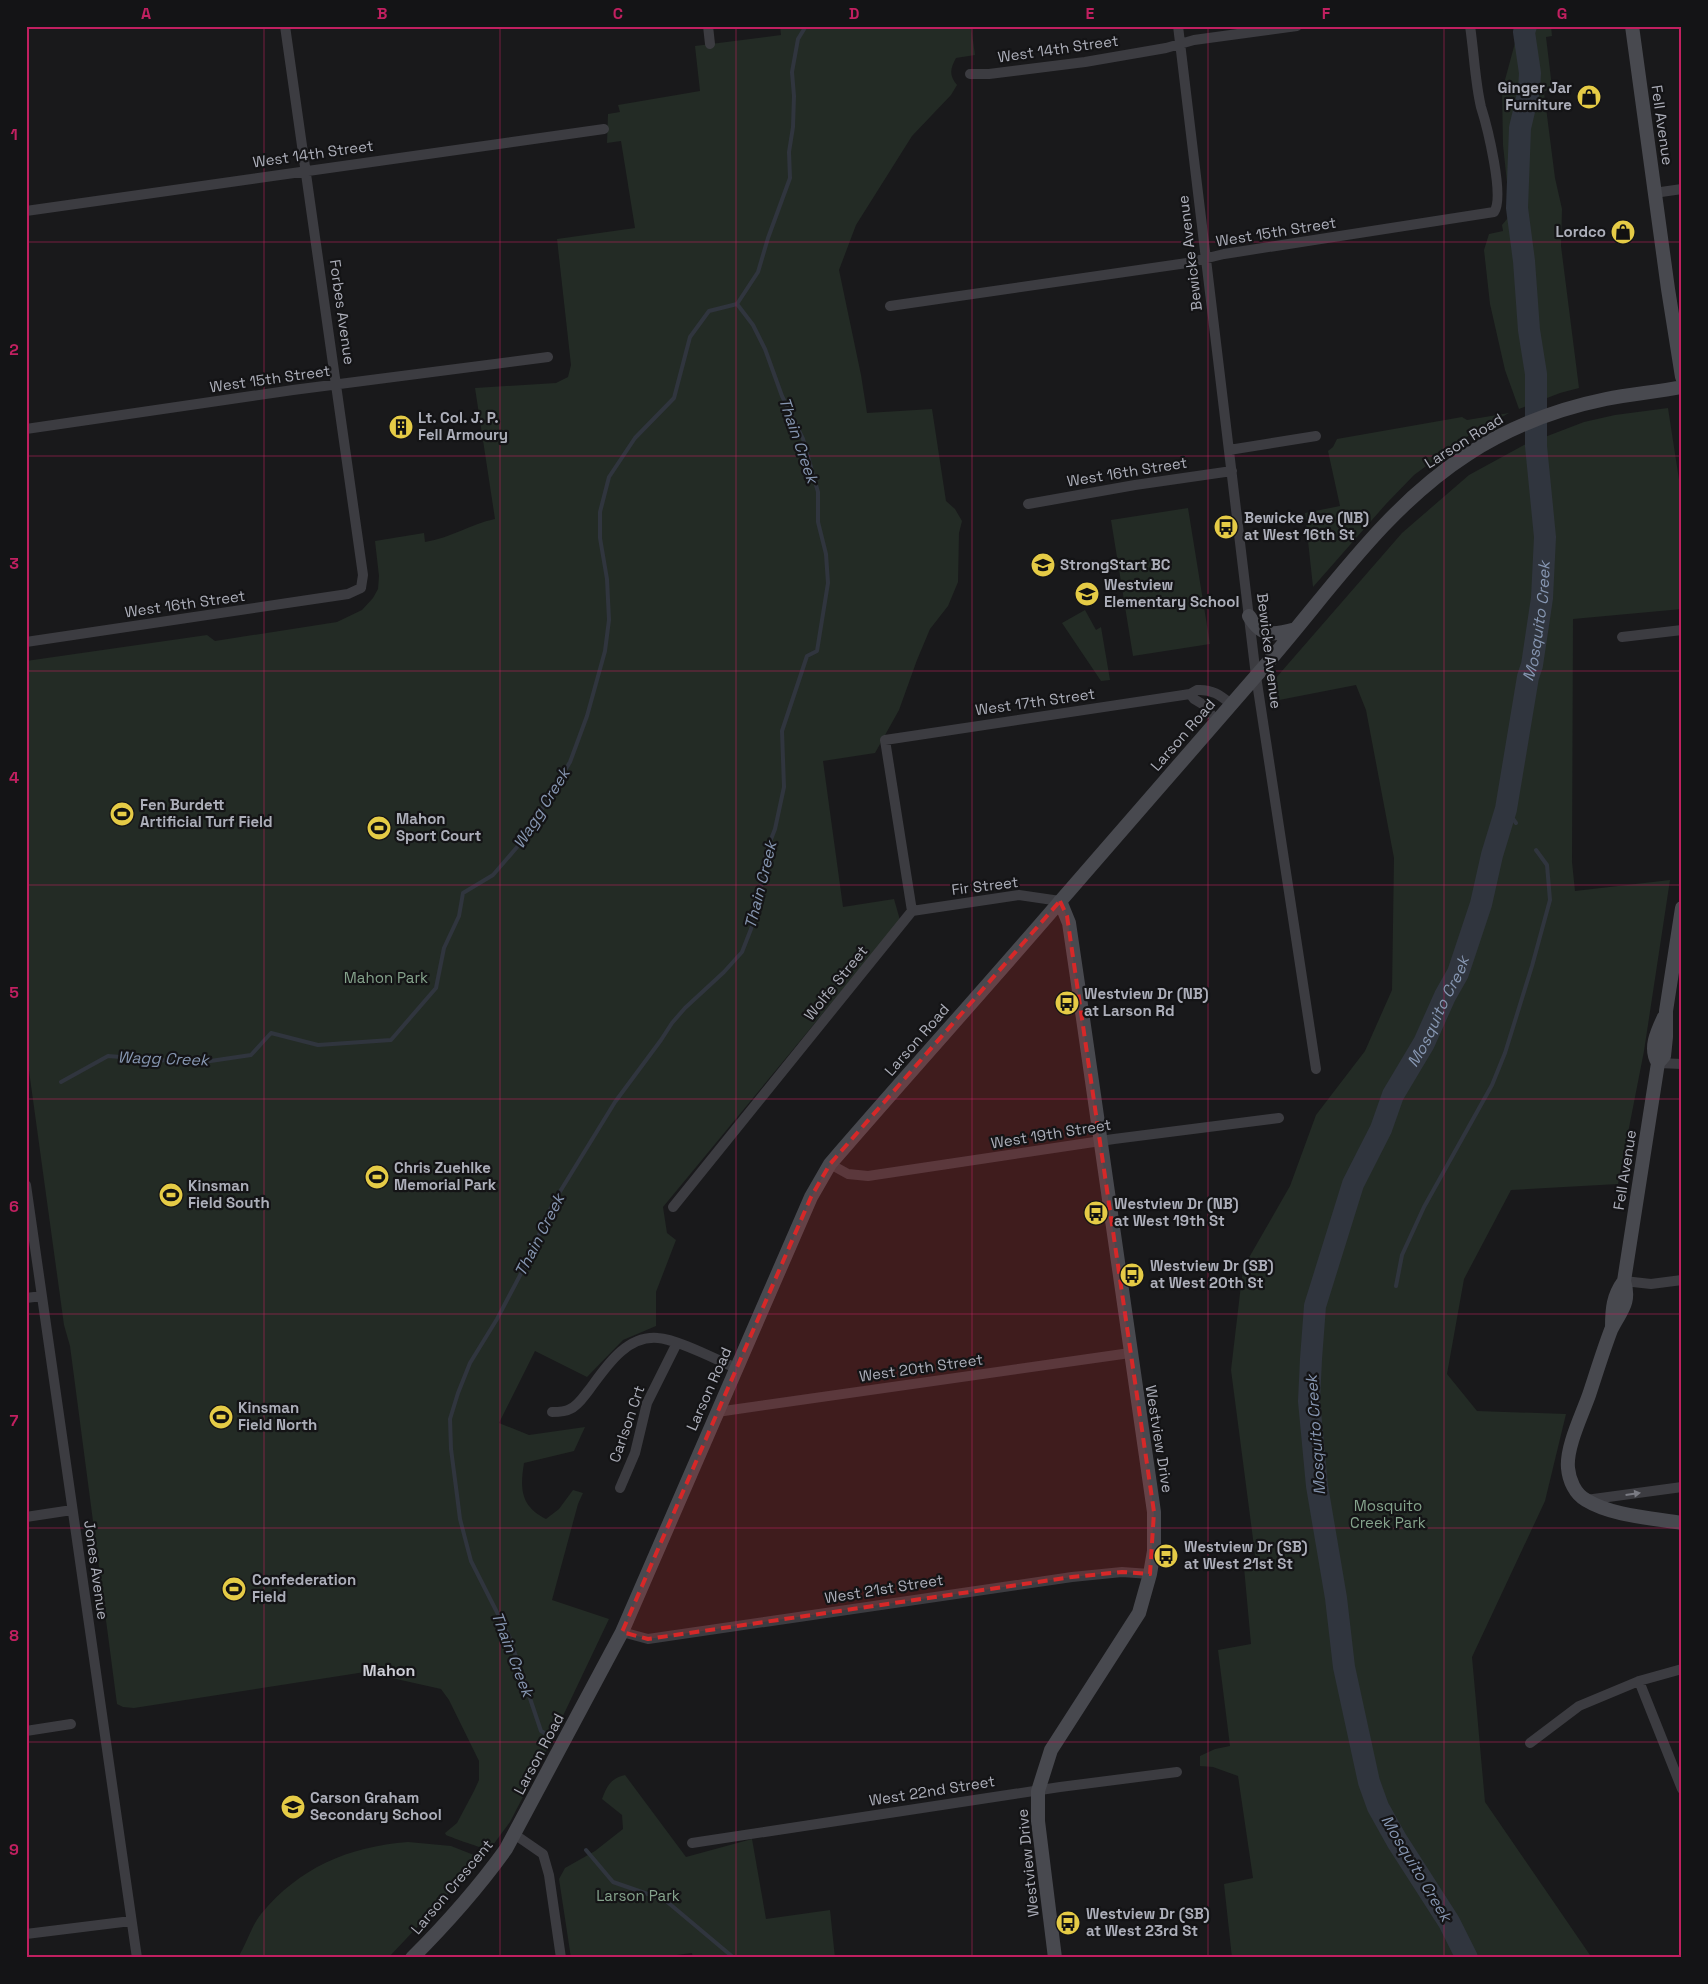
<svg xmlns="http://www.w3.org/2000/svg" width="1708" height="1984" font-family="'Space Grotesk',sans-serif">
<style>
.green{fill:#232b25}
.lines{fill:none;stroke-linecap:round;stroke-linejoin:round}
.stream{stroke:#30353e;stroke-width:4}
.river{stroke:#30353e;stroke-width:22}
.street{stroke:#3c3c41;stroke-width:10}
.secondary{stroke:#48494f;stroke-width:14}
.oneway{fill:#7a7b83}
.marked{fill:#d62828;fill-opacity:0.2;stroke:#d62828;stroke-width:4;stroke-dasharray:10 6;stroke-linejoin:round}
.grid{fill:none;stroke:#c12060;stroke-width:1;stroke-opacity:0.55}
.labels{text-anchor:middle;stroke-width:4.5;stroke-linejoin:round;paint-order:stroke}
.street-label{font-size:15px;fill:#acaeb9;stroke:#141416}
.poi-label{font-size:15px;font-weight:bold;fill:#acaeb9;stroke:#141416;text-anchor:start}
.park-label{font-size:15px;fill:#85a38c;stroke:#141416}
.water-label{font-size:16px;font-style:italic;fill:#8696b1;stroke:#141416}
.neighbourhood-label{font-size:16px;font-weight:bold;fill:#cdced6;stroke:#141416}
.neatline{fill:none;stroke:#c12060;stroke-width:2}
.grid-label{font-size:16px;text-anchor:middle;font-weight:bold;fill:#c12060}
</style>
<rect width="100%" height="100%" fill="#19191b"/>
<path class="green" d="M 780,26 L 971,26 L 975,55 L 956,58 C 950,69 949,75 957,85 L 951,95 L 912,136 L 856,225 L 839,270 L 861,375 L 867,413 L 932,409 L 946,501 L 955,509 L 962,521 L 959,533 L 958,582 L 948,606 L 930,629 L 917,660 L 899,710 L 875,753 L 823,761 L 843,907 L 894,899 L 900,920 L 663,1207 L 667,1233 L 676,1240 L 656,1292 L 656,1326 L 623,1340 L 587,1377 L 535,1351 L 499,1423 L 529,1435 L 585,1427 L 574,1451 L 524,1463 C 520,1488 520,1506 546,1519 L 559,1509 L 573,1490 L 583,1493 L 578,1504 L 552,1600 L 609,1619 L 543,1758 L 510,1822 L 490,1849 C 485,1850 453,1838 446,1835 L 445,1833 L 457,1823 L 474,1791 L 479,1780 L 479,1761 L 449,1700 L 441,1689 L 365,1672 L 134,1708 L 123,1707 L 117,1704 L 70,1346 L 64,1325 L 26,1049 L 26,661 L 207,635 L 215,641 L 337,622 L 362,610 L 373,598 L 378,589 L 379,576 L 375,541 L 424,533 L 425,542 C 451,538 470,524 495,519 L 475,388 L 556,383 L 568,377 L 571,365 L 557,239 L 635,228 L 621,141 L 607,143 L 608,114 L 620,112 L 618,105 L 700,91 L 695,46 L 781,35 Z
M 1524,26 L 1551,26 L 1552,36 L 1546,37 L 1552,87 L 1544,92 L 1555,178 L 1562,209 L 1561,246 L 1579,388 L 1560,393 L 1519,409 L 1505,370 L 1490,304 L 1484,250 L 1489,234 L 1503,231 L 1502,225 L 1507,219 L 1510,211 L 1503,145 L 1502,91 L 1519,28 Z
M 1668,408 L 1682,499 L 1682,609 L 1573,619 L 1572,862 L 1575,891 L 1670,880 L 1644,1051 L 1618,1184 L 1511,1190 L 1464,1279 L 1447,1374 L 1477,1411 L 1566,1414 L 1545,1501 L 1472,1657 L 1485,1802 L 1592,1958 L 1232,1958 L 1224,1884 L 1253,1878 L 1238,1776 L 1213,1767 L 1200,1766 L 1200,1756 L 1215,1749 L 1230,1746 L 1218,1650 L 1251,1644 L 1244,1567 L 1256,1562 L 1231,1370 L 1243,1268 L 1290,1186 L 1316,1115 L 1365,1051 L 1392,990 L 1394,858 L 1366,710 L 1356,685 L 1274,701 L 1272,687 L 1275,679 L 1402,533 L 1469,475 L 1524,445 L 1584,422 L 1615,415 Z
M 1509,413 L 1463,439 L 1414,475 L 1386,504 L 1313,587 L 1305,513 L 1340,506 L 1328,451 L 1333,447 L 1337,439 L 1462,417 L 1467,420 Z
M 1188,508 L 1210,644 L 1133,656 L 1111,520 Z
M 1085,610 L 1096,630 L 1101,627 L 1110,680 L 1101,681 L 1062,623 Z
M 625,1775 L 686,1857 L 752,1839 L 766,1919 L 830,1910 L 835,1958 L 693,1958 L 692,1953 L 654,1958 L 571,1958 L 559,1879 L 565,1868 L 595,1851 L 623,1829 L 622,1815 L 602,1799 C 607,1786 611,1778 625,1775 Z
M 408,1842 L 451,1846 L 479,1857 L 458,1884 L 388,1958 L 240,1958 L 240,1954 C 247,1942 252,1925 261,1914 C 300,1867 348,1847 408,1842 Z"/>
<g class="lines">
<path class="stream" d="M 737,304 L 758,272 L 768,238 L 790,178 L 789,152 L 793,127 L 794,96 L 792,72 L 798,39 L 806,26
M 1506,809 L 1516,823
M 61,1082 L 108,1056 L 197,1063 L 251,1055 L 271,1033 L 318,1045 L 391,1040 L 436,988 L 444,948 L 459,916 L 463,893 L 493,875 L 524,839 L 570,762 L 587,716 L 605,651 L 609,620 L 607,579 L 600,538 L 600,512 L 609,477 L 635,438 L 674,398 L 690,337 L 709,311 L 737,304
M 1396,1286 L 1402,1255 L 1424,1207 L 1492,1085 L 1505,1053 L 1532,966 L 1550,900 L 1547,865 L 1536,850
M 550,1742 L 546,1734 L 541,1731 L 509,1636 L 471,1561 L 460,1519 L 457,1495 L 451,1449 L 450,1419 L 458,1393 L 470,1363 L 497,1319 L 526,1264 L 553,1203 L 615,1102 L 661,1040 L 672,1023 L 685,1008 L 724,972 L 742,952 L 751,929 L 757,908 L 764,871 L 766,852 L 775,829 L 784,787 L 782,731 L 807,656 L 817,651 L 828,583 L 826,554 L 818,522 L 818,492 L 803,439 L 782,396 L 765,349 L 753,325 L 737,304
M 586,1850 L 613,1882 L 665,1900 L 734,1958"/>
<path class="river" id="s1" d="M 1467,1958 L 1449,1922 L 1397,1841 L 1378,1807 L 1369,1782 L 1344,1667 L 1336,1598 L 1317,1486 L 1309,1401 L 1311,1359 L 1315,1306 L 1353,1184 L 1381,1129 L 1393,1095 L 1424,1043 L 1445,996 L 1458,973 L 1481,904 L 1492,855 L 1506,809 L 1528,677 L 1532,665 L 1542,598 L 1545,537 L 1536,446 L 1536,374 L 1529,330 L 1524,261 L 1517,208 L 1520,128 L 1529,90 L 1530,73 L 1524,32 L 1526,26"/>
<path class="street" d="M 708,26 L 710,44
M 1178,26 L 1256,676 L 1316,1069
M 970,74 L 989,74 L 1085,62 L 1166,48 L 1194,40 L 1297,26
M 1654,193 L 1682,189
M 26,211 L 604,129
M 890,306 L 1187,263 L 1224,254 L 1494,212 C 1505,197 1487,126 1481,107 C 1475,82 1474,52 1470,26
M 26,429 L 293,390 L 548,357
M 1229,450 L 1316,436
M 1028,504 L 1135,485 L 1232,471
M 1622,637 L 1682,630
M 26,642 L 348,594 L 361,588 L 363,575 L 285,26
M 1190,694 L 1194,699 L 1204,705 L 1216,721
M 912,911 L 1019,895 L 1060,901
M 1658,1063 L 1682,1064
M 830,1164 L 848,1174 L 868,1176 L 1114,1139 L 1279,1118
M 26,1185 L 137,1958
M 673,1207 L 912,911 L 885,740 L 1190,694 L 1197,690 C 1212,689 1220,695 1231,704
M 1624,1281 L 1651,1284 L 1682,1280
M 26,1298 L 42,1296
M 552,1412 C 558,1412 565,1412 570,1409 C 578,1406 584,1396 589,1390 C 606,1367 626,1335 658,1338 C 677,1339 717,1360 736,1368
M 717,1412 L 1130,1353
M 620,1488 L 635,1453 L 647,1403 L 677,1343
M 1586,1500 L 1682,1487
M 26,1517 L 72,1510
M 622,1632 L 648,1639 L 1072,1577 L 1122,1572 L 1150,1574
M 1639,1681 L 1682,1789
M 26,1731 L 71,1724
M 1530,1743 L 1579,1706 L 1639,1681 L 1682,1669
M 514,1834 L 543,1854 L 549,1875 L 561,1958
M 692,1843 L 1060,1787 L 1177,1772
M 26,1934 L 131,1921"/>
<path class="secondary" d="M 1632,26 L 1668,289 L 1682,377
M 1249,616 C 1262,638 1274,635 1296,629
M 1682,908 L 1666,1011 L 1666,1037 L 1664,1056 L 1658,1063 L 1624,1281 C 1631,1304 1620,1311 1611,1330 C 1603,1351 1596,1374 1589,1395 C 1582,1415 1566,1447 1568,1468 C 1569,1480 1575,1494 1586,1500 C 1612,1516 1652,1518 1682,1523
M 1658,1063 C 1649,1048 1657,1032 1664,1017
M 1612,1327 C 1612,1309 1613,1296 1624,1281
M 412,1958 C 446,1924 478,1888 506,1849 L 622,1632 L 811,1197 L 830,1164 C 905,1077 982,992 1057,905 C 1124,829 1189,752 1256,676 C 1324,600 1381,510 1468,454 C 1510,427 1557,409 1606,399 C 1631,394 1656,392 1682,387
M 1055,1958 L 1038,1821 L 1038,1791 L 1051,1750 L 1139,1613 L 1150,1574 L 1154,1551 L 1154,1512 L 1078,984 L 1069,923 L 1060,901"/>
</g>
<defs><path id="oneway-solid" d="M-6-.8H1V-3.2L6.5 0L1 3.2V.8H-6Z" transform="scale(1.25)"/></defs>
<use class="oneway" href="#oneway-solid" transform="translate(1633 1494) rotate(-8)"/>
<path class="marked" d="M 1060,901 L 1067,916 L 1154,1512 L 1150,1574 L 1122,1572 L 1072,1577 L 648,1639 L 622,1632 L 811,1197 L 830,1164 Z"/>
<path class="grid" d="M 264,26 L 264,1958M 500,26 L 500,1958M 736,26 L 736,1958M 972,26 L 972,1958M 1208,26 L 1208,1958M 1444,26 L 1444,1958M 26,242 L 1682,242M 26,456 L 1682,456M 26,671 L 1682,671M 26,885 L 1682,885M 26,1099 L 1682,1099M 26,1314 L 1682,1314M 26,1528 L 1682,1528M 26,1742 L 1682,1742"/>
<defs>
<symbol id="shop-disc" viewBox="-11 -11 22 22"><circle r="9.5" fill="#e5cb46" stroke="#141416"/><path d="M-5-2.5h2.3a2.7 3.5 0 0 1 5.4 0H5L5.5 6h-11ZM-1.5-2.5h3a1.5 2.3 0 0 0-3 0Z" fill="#111"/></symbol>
<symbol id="building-disc" viewBox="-11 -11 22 22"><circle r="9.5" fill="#e5cb46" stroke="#141416"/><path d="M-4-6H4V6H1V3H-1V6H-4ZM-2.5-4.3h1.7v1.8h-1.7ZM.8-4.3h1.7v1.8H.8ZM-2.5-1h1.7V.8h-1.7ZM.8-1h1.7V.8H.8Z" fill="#111"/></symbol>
<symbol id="bus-disc" viewBox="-11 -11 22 22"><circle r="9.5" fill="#e5cb46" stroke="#141416"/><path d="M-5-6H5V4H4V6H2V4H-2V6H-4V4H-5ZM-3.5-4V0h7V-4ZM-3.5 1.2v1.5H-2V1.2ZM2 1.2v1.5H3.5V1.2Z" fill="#111"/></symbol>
<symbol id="school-disc" viewBox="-11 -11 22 22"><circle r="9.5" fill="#e5cb46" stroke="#141416"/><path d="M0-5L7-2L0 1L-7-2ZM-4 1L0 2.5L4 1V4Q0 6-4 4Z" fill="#111"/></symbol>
<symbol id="stadium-disc" viewBox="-11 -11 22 22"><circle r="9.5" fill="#e5cb46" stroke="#141416"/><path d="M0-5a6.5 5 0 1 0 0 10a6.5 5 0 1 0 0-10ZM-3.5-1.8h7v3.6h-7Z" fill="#111"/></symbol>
</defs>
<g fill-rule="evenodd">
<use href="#shop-disc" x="1575" y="83" width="28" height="28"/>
<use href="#shop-disc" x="1609" y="218" width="28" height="28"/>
<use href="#building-disc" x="387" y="413" width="28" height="28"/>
<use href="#bus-disc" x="1212" y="513" width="28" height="28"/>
<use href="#school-disc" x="1029" y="551" width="28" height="28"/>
<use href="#school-disc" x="1073" y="580" width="28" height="28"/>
<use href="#stadium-disc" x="108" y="800" width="28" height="28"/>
<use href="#stadium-disc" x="365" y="814" width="28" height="28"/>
<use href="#bus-disc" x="1053" y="989" width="28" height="28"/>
<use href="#stadium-disc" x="363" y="1163" width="28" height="28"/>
<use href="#stadium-disc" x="157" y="1181" width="28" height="28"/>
<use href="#bus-disc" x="1082" y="1199" width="28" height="28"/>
<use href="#bus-disc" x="1118" y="1261" width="28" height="28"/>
<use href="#stadium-disc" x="207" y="1403" width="28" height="28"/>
<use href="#bus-disc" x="1152" y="1542" width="28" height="28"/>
<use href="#stadium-disc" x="220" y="1575" width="28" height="28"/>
<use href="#school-disc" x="279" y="1793" width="28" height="28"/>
<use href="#bus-disc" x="1054" y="1909" width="28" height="28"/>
</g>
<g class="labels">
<g class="street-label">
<text transform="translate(1058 49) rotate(-8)" y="5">West 14th Street</text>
<text transform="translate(1662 125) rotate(82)" y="5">Fell Avenue</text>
<text transform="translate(313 154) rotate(-8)" y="5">West 14th Street</text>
<text transform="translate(1276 232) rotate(-9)" y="5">West 15th Street</text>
<text transform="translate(1190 253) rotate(-97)" y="5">Bewicke Avenue</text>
<text transform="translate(342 312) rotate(82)" y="5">Forbes Avenue</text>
<text transform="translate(270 379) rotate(-8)" y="5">West 15th Street</text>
<text transform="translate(1464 441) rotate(-32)" y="5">Larson Road</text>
<text transform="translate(1127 472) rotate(-9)" y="5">West 16th Street</text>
<text transform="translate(185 604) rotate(-8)" y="5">West 16th Street</text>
<text transform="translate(1269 651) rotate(83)" y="5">Bewicke Avenue</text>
<text transform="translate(1035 702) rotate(-8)" y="5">West 17th Street</text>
<text transform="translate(1183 735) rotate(-49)" y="5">Larson Road</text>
<text transform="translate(985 886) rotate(-7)" y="5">Fir Street</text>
<text transform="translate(836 983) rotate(-51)" y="5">Wolfe Street</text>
<text transform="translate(917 1040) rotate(-49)" y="5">Larson Road</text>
<text transform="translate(1051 1134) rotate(-9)" y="5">West 19th Street</text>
<text transform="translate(1625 1170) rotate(-81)" y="5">Fell Avenue</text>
<text transform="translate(921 1368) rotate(-8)" y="5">West 20th Street</text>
<text transform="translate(709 1389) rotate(-66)" y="5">Larson Road</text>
<text transform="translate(627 1424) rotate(-71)" y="5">Carlson Crt</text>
<text transform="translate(1159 1439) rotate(81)" y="5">Westview Drive</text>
<text transform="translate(96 1570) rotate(82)" y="5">Jones Avenue</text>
<text transform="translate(884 1589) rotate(-9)" y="5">West 21st Street</text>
<text transform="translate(539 1754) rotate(-62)" y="5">Larson Road</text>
<text transform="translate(932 1791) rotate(-9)" y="5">West 22nd Street</text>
<text transform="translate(1028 1863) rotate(-96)" y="5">Westview Drive</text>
<text transform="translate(452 1887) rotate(-50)" y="5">Larson Crescent</text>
</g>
<g class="poi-label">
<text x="1572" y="93" text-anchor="end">Ginger Jar<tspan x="1572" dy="17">Furniture</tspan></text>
<text x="1606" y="237" text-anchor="end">Lordco</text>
<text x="418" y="423">Lt. Col. J. P.<tspan x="418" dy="17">Fell Armoury</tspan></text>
<text x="1244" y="523">Bewicke Ave (NB)<tspan x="1244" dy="17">at West 16th St</tspan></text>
<text x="1060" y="570">StrongStart BC</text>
<text x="1104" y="590">Westview<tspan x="1104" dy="17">Elementary School</tspan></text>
<text x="140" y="810">Fen Burdett<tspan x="140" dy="17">Artificial Turf Field</tspan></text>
<text x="396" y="824">Mahon<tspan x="396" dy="17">Sport Court</tspan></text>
<text x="1084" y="999">Westview Dr (NB)<tspan x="1084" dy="17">at Larson Rd</tspan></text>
<text x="394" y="1173">Chris Zuehlke<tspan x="394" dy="17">Memorial Park</tspan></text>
<text x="188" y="1191">Kinsman<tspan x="188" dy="17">Field South</tspan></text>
<text x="1114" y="1209">Westview Dr (NB)<tspan x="1114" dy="17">at West 19th St</tspan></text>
<text x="1150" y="1271">Westview Dr (SB)<tspan x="1150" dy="17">at West 20th St</tspan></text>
<text x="238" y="1413">Kinsman<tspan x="238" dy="17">Field North</tspan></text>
<text x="1184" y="1552">Westview Dr (SB)<tspan x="1184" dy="17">at West 21st St</tspan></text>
<text x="252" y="1585">Confederation<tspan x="252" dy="17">Field</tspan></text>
<text x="310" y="1803">Carson Graham<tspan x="310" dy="17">Secondary School</tspan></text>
<text x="1086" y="1919">Westview Dr (SB)<tspan x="1086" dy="17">at West 23rd St</tspan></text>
</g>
<g class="park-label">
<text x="386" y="983">Mahon Park</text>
<text x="1388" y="1511">Mosquito<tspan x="1388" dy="17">Creek Park</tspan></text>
<text x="638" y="1901">Larson Park</text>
</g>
<g class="water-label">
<text transform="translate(799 440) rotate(71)" y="6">Thain Creek</text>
<text dy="6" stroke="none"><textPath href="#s1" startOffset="1409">Mosquito Creek</textPath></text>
<text transform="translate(541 808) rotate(-58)" y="6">Wagg Creek</text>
<text transform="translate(760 885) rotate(-76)" y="6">Thain Creek</text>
<text dy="6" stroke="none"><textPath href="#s1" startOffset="1004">Mosquito Creek</textPath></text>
<text transform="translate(163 1058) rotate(2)" y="6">Wagg Creek</text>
<text transform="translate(539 1235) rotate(-63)" y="6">Thain Creek</text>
<text transform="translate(1315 1435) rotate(-94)" y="6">Mosquito Creek</text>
<text transform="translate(513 1654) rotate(69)" y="6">Thain Creek</text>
<text transform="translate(1417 1868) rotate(59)" y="6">Mosquito Creek</text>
</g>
<g class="neighbourhood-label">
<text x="389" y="1676">Mahon</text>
</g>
</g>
<rect width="1708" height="1984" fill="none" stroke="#141416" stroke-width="55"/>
<rect x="28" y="28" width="1652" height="1928" class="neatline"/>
<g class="grid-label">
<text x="146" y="19">A</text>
<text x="382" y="19">B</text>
<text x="618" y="19">C</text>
<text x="854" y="19">D</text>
<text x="1090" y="19">E</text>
<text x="1326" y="19">F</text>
<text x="1562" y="19">G</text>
<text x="14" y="140">1</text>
<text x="14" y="355">2</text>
<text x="14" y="569">3</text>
<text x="14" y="783">4</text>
<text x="14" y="998">5</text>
<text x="14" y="1212">6</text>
<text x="14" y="1426">7</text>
<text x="14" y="1641">8</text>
<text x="14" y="1855">9</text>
</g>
</svg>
